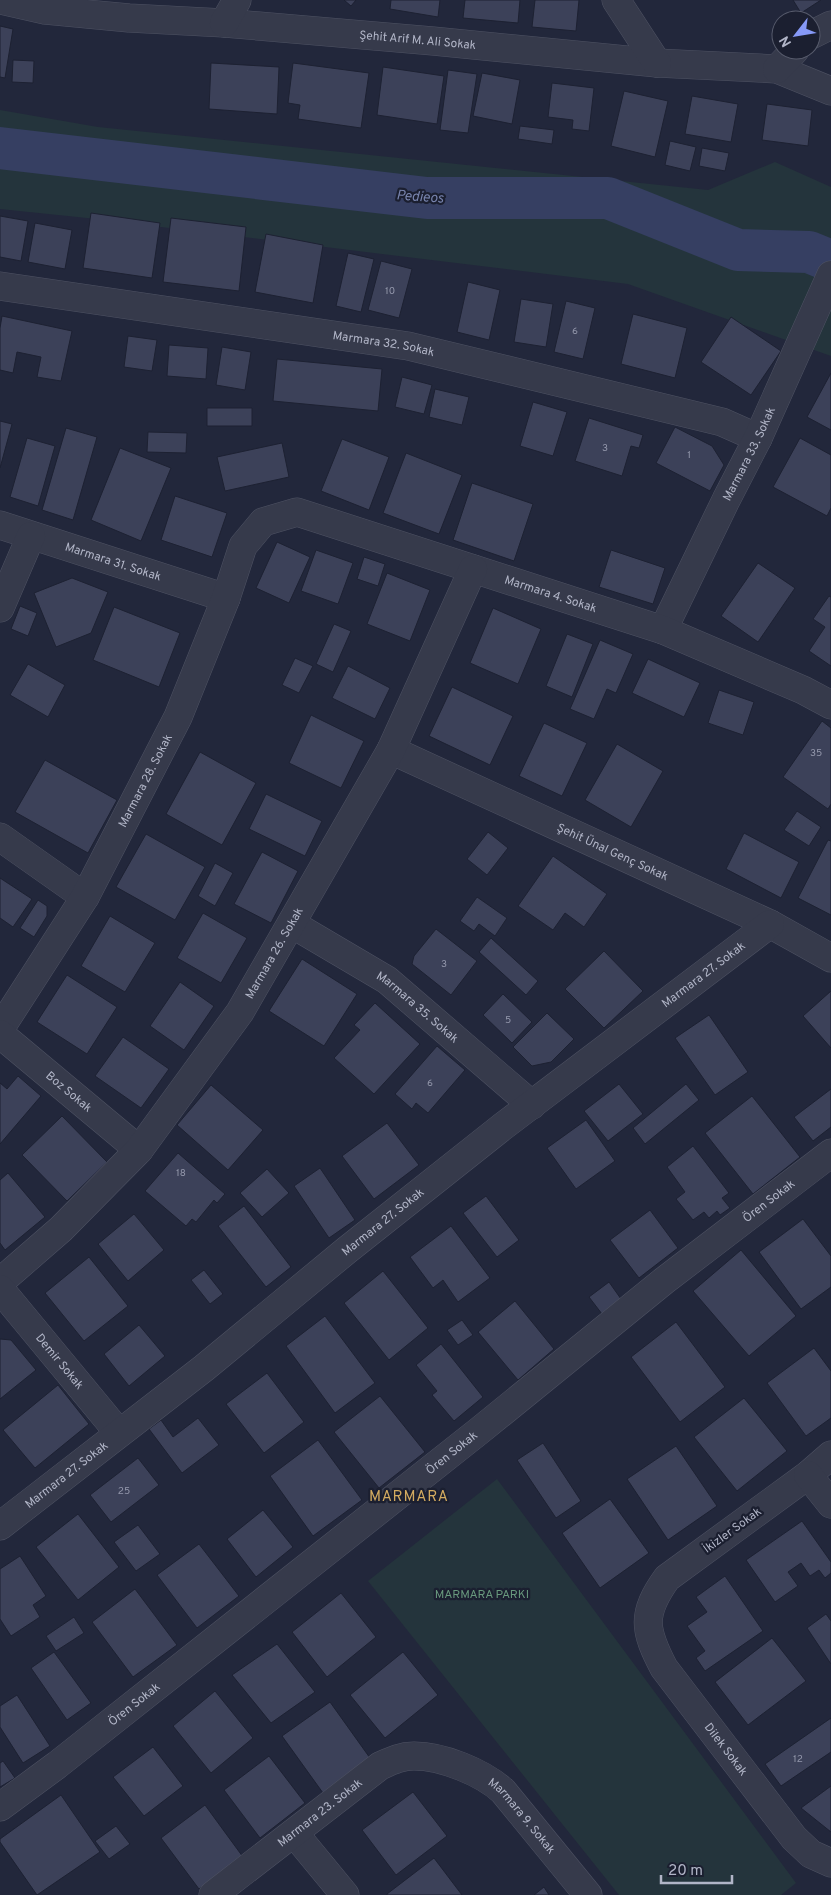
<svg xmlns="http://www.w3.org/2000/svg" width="831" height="1895" font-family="Overpass,sans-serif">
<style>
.green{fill:#24343c}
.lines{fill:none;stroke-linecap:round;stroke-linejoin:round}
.river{stroke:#363f62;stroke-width:42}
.building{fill:#3c4159;stroke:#1d2132}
.minor-casing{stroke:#4e5263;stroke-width:29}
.minor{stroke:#363a4b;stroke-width:28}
.labels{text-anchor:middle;stroke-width:4.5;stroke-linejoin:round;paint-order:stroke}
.number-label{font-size:10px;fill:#9498ac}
.street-label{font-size:12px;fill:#b1b5c7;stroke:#1b1f30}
.park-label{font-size:12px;fill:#68987d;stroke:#1b1f30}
.water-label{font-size:14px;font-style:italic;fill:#7985af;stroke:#1b1f30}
.quarter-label{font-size:15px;letter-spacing:1px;fill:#d3ab60;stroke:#1b1f30}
</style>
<rect width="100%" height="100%" fill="#22273b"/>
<path class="green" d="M 0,110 L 98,127 L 708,190 L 775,162 L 831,187 L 831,356 L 628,284 L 87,218 L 0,209 Z
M 497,1479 L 796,1883 L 781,1895 L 619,1895 L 368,1581 Z"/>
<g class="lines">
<path class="river" d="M 0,148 L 427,198 L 608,198 L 738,250 L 809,252 L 831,261"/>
</g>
<path class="building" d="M 344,0 L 356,0 L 351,6 Z
M 391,0 L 440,0 L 438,17 L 390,9 Z
M 465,0 L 520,0 L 518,23 L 463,18 Z
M 535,0 L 579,0 L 576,31 L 532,27 Z
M 793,0 L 821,0 L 801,13 Z
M 0,26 L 13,29 L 5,78 L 0,77 Z
M 13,60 L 34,61 L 33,83 L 12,82 Z
M 211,63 L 279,67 L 277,114 L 209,109 Z
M 293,63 L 369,73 L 361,128 L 298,119 L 300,105 L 288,103 Z
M 383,67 L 444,76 L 437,124 L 377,115 Z
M 448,70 L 477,74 L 468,133 L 440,130 Z
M 482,73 L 520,80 L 512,124 L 473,116 Z
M 552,83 L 594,88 L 589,131 L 572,129 L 573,120 L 548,117 Z
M 624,91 L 668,101 L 655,157 L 611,146 Z
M 692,96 L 738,104 L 731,142 L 685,134 Z
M 767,104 L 812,110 L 808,146 L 762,140 Z
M 520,126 L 554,130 L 552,144 L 518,139 Z
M 670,141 L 696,147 L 690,171 L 665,165 Z
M 702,148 L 729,153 L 725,171 L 699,166 Z
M 91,213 L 160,223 L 152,278 L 83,268 Z
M 0,216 L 28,221 L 21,261 L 0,257 Z
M 171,218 L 246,227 L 239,291 L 163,282 Z
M 35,223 L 72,230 L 65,269 L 28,262 Z
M 266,234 L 323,245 L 313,303 L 255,292 Z
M 348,253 L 374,259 L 361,312 L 336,306 Z
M 381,261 L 412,269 L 399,318 L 368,310 Z
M 468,282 L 500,290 L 489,340 L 457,332 Z
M 521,299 L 553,304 L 546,347 L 514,342 Z
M 566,301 L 595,308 L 583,359 L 554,352 Z
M 633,314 L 687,328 L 675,378 L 621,364 Z
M 2,316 L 72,331 L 61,381 L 37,377 L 41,357 L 17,352 L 13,373 L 0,370 L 0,328 Z
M 731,317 L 781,351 L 751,395 L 701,362 Z
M 128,336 L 157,340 L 152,371 L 124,367 Z
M 169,345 L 208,348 L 206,379 L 167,376 Z
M 222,347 L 251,352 L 245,390 L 216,385 Z
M 277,359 L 382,369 L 378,411 L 273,401 Z
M 831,373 L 831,430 L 807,417 Z
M 402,377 L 432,385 L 424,414 L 395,407 Z
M 435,389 L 469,397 L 462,425 L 429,417 Z
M 533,402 L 567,412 L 553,456 L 520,446 Z
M 207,408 L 252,408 L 252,426 L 207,426 Z
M 589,418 L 643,435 L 639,448 L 631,446 L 622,476 L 575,461 Z
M 0,421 L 12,424 L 0,468 Z
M 675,427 L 712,446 L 724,465 L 710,491 L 656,463 Z
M 66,428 L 97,437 L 73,520 L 42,510 Z
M 148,432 L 187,433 L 186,453 L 147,452 Z
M 27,438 L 55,446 L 38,506 L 10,497 Z
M 800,438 L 831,455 L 831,508 L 827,516 L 773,487 Z
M 342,439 L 389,457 L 369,510 L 321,491 Z
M 282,443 L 289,477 L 225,491 L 217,457 Z
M 120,448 L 171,468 L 141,541 L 91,520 Z
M 406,453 L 462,475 L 439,534 L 383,513 Z
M 472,483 L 533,504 L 514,561 L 453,540 Z
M 175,496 L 227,513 L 212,557 L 161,540 Z
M 277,542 L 310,557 L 289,603 L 256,588 Z
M 316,550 L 353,563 L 338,604 L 301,591 Z
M 611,550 L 665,568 L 653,604 L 599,587 Z
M 364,557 L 385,564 L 378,586 L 357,579 Z
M 758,563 L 795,588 L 758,642 L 721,616 Z
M 387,573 L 430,590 L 410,641 L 367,624 Z
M 72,578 L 108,592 L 91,633 L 56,647 L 34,593 Z
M 829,596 L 831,597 L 831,666 L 809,651 L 825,627 L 813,619 Z
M 20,606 L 37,613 L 28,636 L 11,629 Z
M 114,607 L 180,633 L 159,687 L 93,660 Z
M 493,608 L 541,629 L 518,684 L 470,663 Z
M 334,624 L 351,631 L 333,672 L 316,664 Z
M 567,634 L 593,644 L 572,697 L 546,686 Z
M 600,640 L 633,654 L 616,693 L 607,689 L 594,719 L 570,709 Z
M 295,658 L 313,666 L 299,693 L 282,685 Z
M 648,659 L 700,683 L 684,717 L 632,693 Z
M 28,664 L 65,685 L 48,717 L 10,695 Z
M 348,666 L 390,688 L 375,719 L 332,698 Z
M 452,687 L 513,716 L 490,765 L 429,736 Z
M 719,690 L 754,702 L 743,735 L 708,723 Z
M 311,715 L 364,741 L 341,788 L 289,763 Z
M 822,721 L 831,728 L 831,804 L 828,809 L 783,777 Z
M 544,723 L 587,743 L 562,796 L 519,776 Z
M 617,744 L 663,771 L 631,827 L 585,800 Z
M 200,752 L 256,783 L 222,845 L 166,814 Z
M 45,760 L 117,800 L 88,853 L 15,812 Z
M 266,794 L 322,821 L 305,856 L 249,829 Z
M 797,811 L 821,827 L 809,846 L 784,830 Z
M 488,832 L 508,848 L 487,875 L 467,859 Z
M 744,833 L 799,862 L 781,898 L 726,869 Z
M 146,834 L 205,867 L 175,920 L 116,887 Z
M 828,840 L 831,841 L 831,915 L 798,898 Z
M 262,852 L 298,871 L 271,923 L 234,904 Z
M 553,856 L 607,894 L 584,927 L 565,913 L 553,930 L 518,906 Z
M 215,863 L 233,873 L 215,906 L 198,896 Z
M 0,878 L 32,899 L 13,927 L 0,918 Z
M 477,897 L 507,918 L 495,936 L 479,924 L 474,931 L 460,921 Z
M 38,900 L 47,906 L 47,916 L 34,937 L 20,928 Z
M 203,913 L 247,938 L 221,983 L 177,958 Z
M 110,916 L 155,943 L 125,992 L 81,966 Z
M 436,929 L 477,961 L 451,995 L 412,964 L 414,956 Z
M 491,938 L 538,981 L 526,995 L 479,952 Z
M 604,951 L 643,991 L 604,1028 L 565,989 Z
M 302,959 L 357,994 L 324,1046 L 269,1011 Z
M 67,975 L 117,1007 L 87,1054 L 37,1022 Z
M 180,982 L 214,1006 L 184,1050 L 150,1026 Z
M 831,991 L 831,1048 L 803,1016 Z
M 503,994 L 532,1022 L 512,1043 L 483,1015 Z
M 375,1003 L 420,1044 L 374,1094 L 334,1058 L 360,1030 L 354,1025 Z
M 547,1013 L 574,1039 L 551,1062 L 532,1066 L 513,1047 Z
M 709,1015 L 748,1072 L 715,1095 L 675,1038 Z
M 123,1037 L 169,1069 L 141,1108 L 95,1076 Z
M 437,1046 L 465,1070 L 428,1113 L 416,1103 L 412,1109 L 395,1094 Z
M 18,1076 L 41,1096 L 0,1144 L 0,1083 L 7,1089 Z
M 619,1084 L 643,1114 L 608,1141 L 584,1111 Z
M 686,1084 L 699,1100 L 645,1144 L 633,1128 Z
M 211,1085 L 263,1130 L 228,1170 L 177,1125 Z
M 831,1089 L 831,1127 L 813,1141 L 794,1117 Z
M 752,1096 L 800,1157 L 753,1194 L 705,1133 Z
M 62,1116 L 107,1162 L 67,1201 L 22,1155 Z
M 586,1120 L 615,1161 L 576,1189 L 547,1148 Z
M 387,1123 L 419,1165 L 374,1199 L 342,1156 Z
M 693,1146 L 729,1193 L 722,1198 L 730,1208 L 720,1215 L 717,1211 L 709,1218 L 704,1212 L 693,1220 L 676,1199 L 685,1192 L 667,1167 Z
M 178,1153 L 225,1194 L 217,1203 L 214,1200 L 196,1222 L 192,1219 L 186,1226 L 145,1191 Z
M 320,1168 L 355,1220 L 329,1238 L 294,1186 Z
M 267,1169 L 289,1193 L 262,1217 L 240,1193 Z
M 8,1173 L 45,1217 L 5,1250 L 0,1243 L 0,1180 Z
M 486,1196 L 519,1240 L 497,1257 L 463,1213 Z
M 244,1206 L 291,1267 L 266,1287 L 218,1226 Z
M 650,1210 L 678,1248 L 639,1278 L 610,1240 Z
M 134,1214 L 164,1250 L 128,1281 L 98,1244 Z
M 803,1219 L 831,1256 L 831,1287 L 801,1309 L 759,1252 Z
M 451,1226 L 490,1278 L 458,1302 L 443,1280 L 433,1288 L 410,1257 Z
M 741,1250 L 796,1316 L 749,1356 L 693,1291 Z
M 89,1257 L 128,1306 L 84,1341 L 45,1293 Z
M 204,1270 L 223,1294 L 210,1304 L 191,1280 Z
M 383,1271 L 428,1328 L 389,1360 L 344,1303 Z
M 609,1282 L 621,1299 L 602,1314 L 589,1297 Z
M 515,1301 L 554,1349 L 518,1380 L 478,1332 Z
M 325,1316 L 375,1383 L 335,1413 L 286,1346 Z
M 462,1320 L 473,1335 L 458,1345 L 447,1330 Z
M 676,1322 L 725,1387 L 680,1422 L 631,1357 Z
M 139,1325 L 165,1356 L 129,1386 L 104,1354 Z
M 0,1339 L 11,1340 L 36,1370 L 0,1399 Z
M 441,1344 L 483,1397 L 454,1421 L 432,1395 L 437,1391 L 416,1365 Z
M 814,1348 L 831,1371 L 831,1418 L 806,1436 L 767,1383 Z
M 267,1373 L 304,1422 L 264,1453 L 226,1404 Z
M 58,1385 L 89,1424 L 35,1468 L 3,1430 Z
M 380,1396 L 425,1452 L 379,1488 L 334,1432 Z
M 744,1398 L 787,1451 L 737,1491 L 694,1437 Z
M 198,1418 L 219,1445 L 182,1473 L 149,1429 L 161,1420 L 173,1437 Z
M 318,1440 L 362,1500 L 313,1536 L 270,1476 Z
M 543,1443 L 581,1501 L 556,1518 L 517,1460 Z
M 676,1446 L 717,1506 L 668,1540 L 627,1479 Z
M 138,1458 L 159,1485 L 111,1522 L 90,1495 Z
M 610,1499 L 649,1553 L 600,1588 L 562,1533 Z
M 263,1510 L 293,1547 L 256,1577 L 227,1539 Z
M 78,1514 L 119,1567 L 78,1600 L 36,1547 Z
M 802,1521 L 831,1562 L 831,1573 L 825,1578 L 819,1570 L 810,1576 L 801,1563 L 788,1572 L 798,1586 L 775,1602 L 746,1560 Z
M 138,1525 L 160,1554 L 136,1571 L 114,1542 Z
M 199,1544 L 239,1596 L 197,1628 L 157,1575 Z
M 20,1556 L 46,1596 L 33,1605 L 40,1617 L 11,1636 L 0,1619 L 0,1569 Z
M 725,1576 L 763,1631 L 705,1671 L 696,1658 L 705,1651 L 687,1626 L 707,1612 L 696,1597 Z
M 135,1589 L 177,1645 L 133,1677 L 92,1622 Z
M 341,1593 L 376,1637 L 327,1677 L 292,1632 Z
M 826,1614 L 831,1621 L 831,1664 L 807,1628 Z
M 74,1617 L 84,1633 L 56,1651 L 46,1636 Z
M 772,1638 L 806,1681 L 748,1725 L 715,1682 Z
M 277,1644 L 315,1692 L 271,1723 L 232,1675 Z
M 54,1652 L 91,1703 L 67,1720 L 31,1668 Z
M 403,1652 L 438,1695 L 385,1738 L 350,1695 Z
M 215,1691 L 253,1738 L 211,1773 L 173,1726 Z
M 17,1695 L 50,1746 L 23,1763 L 0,1727 L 0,1706 Z
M 330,1702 L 370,1758 L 323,1793 L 282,1736 Z
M 831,1718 L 831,1752 L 781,1786 L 765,1764 Z
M 153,1747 L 183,1786 L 144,1816 L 113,1777 Z
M 269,1756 L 305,1803 L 260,1838 L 224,1790 Z
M 3,1761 L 15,1778 L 0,1787 L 0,1763 Z
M 831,1786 L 831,1832 L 801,1808 Z
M 413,1792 L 447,1836 L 396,1875 L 362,1830 Z
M 61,1795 L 100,1852 L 37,1895 L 0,1842 L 0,1839 Z
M 205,1805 L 243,1857 L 199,1889 L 161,1838 Z
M 116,1826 L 130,1844 L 109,1859 L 95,1841 Z
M 434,1858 L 462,1895 L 387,1895 L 387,1894 Z
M 544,1887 L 549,1895 L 534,1895 Z"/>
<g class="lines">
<defs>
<g id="minor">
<path id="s1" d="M 0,0 L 45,10 L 129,18 L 224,23 L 433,41 L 657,63 L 777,69 L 831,91"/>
<path d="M 616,0 L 657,63"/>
<path d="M 224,23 L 237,0"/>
<path d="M 811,35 L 831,25"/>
<path d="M 777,69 L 795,50"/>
<path id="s2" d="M 0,286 L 408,346 L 722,422 L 758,438"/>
<path id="s3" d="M 0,525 L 226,598"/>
<path d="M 0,608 L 31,536"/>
<path id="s4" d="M 663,630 L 726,500 L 758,438 L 831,275"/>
<path id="s5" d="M 391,750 L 770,924 L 831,958"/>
<path d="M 0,837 L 85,897"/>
<path id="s6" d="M 292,924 L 387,980 L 532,1105"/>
<path id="s7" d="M 0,1029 L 85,897 L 178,717 L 226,598 L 243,546 L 263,522 L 297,512 L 663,630 L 803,690 L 831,705"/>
<path id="s8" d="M 0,1034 L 139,1150"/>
<path id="s9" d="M 0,1282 L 61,1229 L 139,1150 L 240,1012 L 391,750 L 473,569"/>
<path id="s10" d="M 0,1289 L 119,1433"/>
<path id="s11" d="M 831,1455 L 808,1475 L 667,1578 C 641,1614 644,1630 664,1668 L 794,1838 L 811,1854 L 831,1863"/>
<path d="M 808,1475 L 831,1504"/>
<path id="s12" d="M 0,1526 L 204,1368 L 347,1250 L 502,1127 L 770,924"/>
<path id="s13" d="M 0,1807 L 57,1765 L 479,1431 L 665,1280 L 831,1153"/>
<path d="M 294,1833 L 345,1895"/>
<path id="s14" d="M 213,1895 L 380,1766 C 391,1761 401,1756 414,1756 C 442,1756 482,1772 503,1791 L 588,1895"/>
</g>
</defs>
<use href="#minor" class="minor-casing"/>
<use href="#minor" class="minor"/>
</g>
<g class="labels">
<g class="number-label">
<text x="390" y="294">10</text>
<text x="575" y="334">6</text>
<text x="605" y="451">3</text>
<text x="689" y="458">1</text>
<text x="816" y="756">35</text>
<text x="444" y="967">3</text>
<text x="508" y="1023">5</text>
<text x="430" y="1086">6</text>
<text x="181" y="1176">18</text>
<text x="124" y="1494">25</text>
<text x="798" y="1762">12</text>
</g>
<g class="street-label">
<text dy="4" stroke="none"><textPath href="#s1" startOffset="420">Şehit Arif M. Ali Sokak</textPath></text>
<text dy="4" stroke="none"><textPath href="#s2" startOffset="388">Marmara 32. Sokak</textPath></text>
<text dy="4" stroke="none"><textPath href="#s4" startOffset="196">Marmara 33. Sokak</textPath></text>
<text dy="4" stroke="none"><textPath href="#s3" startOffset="119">Marmara 31. Sokak</textPath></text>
<text dy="4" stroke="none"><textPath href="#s7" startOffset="876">Marmara 4. Sokak</textPath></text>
<text dy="4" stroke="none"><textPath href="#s7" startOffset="288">Marmara 28. Sokak</textPath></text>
<text dy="4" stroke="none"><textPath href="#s5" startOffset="244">Şehit Ünal Genç Sokak</textPath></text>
<text dy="4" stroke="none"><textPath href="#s9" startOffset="431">Marmara 26. Sokak</textPath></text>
<text dy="4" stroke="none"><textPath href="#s12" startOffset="894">Marmara 27. Sokak</textPath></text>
<text dy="4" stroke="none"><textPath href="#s6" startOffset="151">Marmara 35. Sokak</textPath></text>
<text dy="4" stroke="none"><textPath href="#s8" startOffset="90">Boz Sokak</textPath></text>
<text dy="4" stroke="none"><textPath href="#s13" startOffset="979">Ören Sokak</textPath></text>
<text dy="4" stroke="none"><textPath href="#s12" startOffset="489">Marmara 27. Sokak</textPath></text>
<text dy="4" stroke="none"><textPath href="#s10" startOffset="94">Demir Sokak</textPath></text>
<text dy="4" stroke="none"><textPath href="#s13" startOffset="574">Ören Sokak</textPath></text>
<text dy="4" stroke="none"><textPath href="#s12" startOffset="84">Marmara 27. Sokak</textPath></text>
<text transform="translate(732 1530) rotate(-36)" y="4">İkizler Sokak</text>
<text dy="4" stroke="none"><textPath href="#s13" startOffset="169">Ören Sokak</textPath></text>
<text dy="4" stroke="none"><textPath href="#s11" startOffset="405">Dilek Sokak</textPath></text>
<text dy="4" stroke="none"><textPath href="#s14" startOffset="135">Marmara 23. Sokak</textPath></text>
<text dy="4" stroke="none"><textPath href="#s14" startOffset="375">Marmara 9. Sokak</textPath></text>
</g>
<g class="park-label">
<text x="482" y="1598">MARMARA PARKI</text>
</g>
<g class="water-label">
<text transform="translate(420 196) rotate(4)" y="5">Pedieos</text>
</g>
<g class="quarter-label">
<text x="409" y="1501">MARMARA</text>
</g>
</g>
<g transform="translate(796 35) rotate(239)"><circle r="24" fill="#1b1f30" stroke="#575b6c"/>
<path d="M0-4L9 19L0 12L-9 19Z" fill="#8699f7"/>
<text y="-8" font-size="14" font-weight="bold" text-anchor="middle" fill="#b1b5c7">N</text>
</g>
<path d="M661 1875v8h71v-8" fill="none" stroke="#b1b5c7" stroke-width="2.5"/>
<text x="668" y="1875" font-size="15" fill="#b1b5c7" stroke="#1b1f30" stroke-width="4" paint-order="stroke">20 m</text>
</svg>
